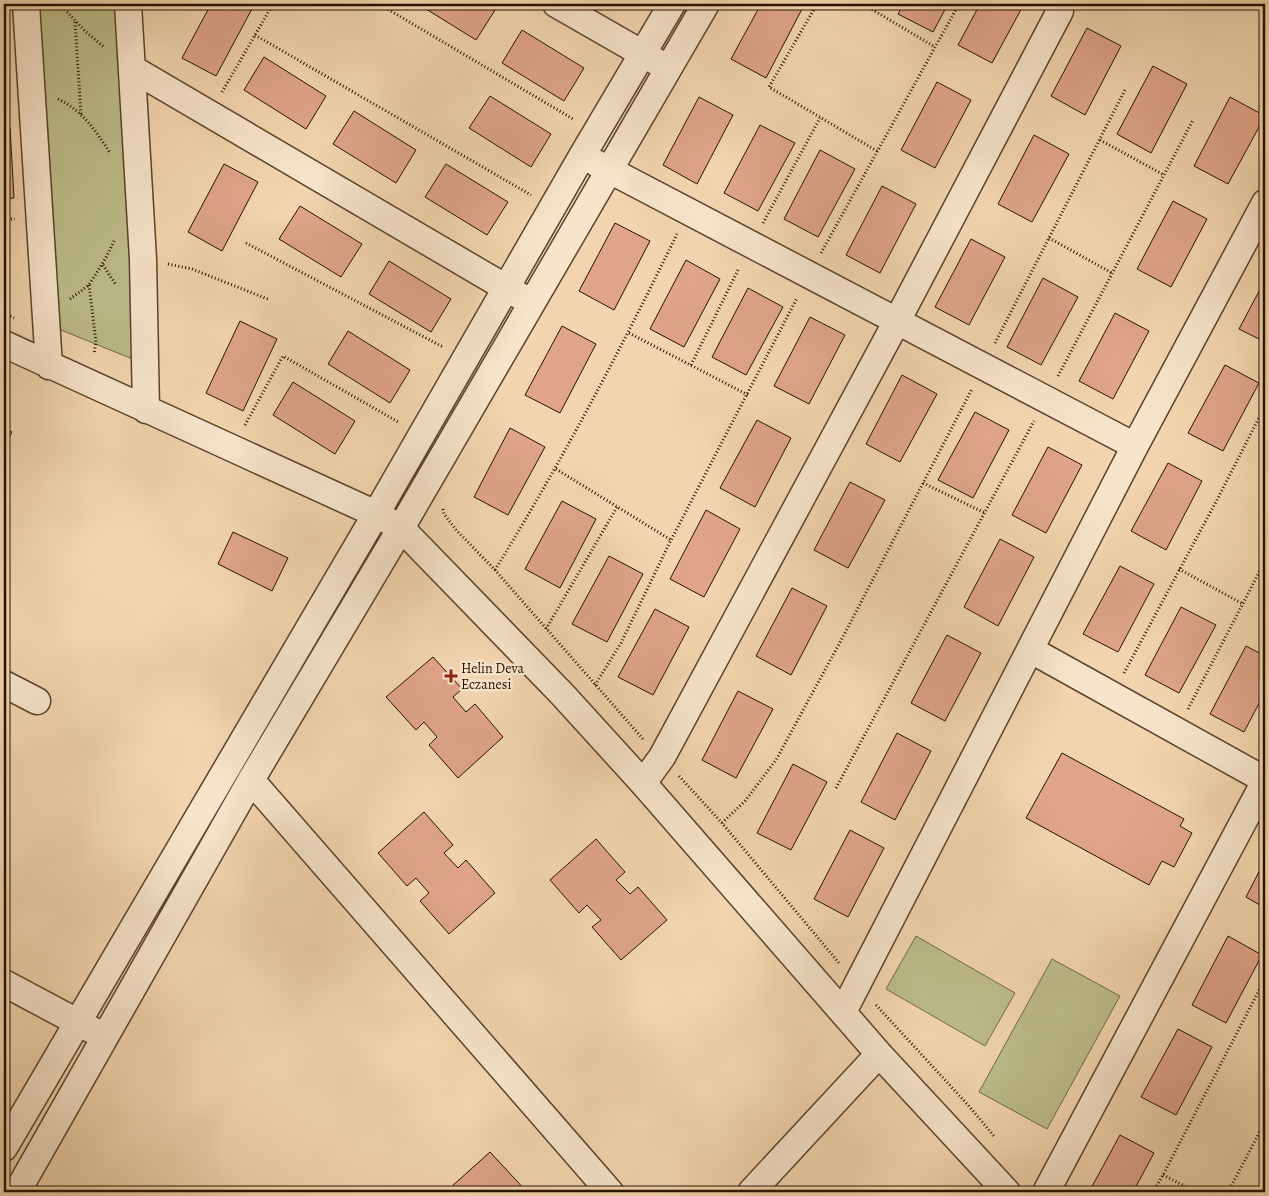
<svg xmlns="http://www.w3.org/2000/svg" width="1269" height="1196" font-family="Alegreya,serif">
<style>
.green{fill:#bcbd89;stroke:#716844}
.building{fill:#dfa489;stroke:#261200}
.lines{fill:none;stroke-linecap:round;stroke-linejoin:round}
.minor-casing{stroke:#59432c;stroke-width:29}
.path{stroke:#261200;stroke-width:3;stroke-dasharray:1 2.5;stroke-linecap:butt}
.minor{stroke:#f7e4ca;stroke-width:26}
.poi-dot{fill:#8f2418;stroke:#f7e4ca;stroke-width:2}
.labels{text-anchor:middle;stroke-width:5;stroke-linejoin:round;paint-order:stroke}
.poi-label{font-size:14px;fill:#261200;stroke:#f7e4ca;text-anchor:start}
</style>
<rect width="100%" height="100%" fill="#f2d5ae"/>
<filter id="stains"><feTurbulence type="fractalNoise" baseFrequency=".004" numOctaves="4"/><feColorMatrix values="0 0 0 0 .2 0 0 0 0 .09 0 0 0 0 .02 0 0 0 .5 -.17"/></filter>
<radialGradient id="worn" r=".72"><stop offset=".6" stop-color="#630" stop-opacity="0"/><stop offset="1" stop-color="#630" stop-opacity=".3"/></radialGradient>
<path class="green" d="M 35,4 L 116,4 L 130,229 L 135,360 L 56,328 Z
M 916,936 L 1015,993 L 985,1046 L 886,989 Z
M 1052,959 L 1120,996 L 1047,1129 L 979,1092 Z"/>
<path class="building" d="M 211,4 L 246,4 L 253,7 L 216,76 L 182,58 Z
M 418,4 L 492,4 L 497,7 L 476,40 Z
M 761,4 L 792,4 L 802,9 L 766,78 L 731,59 Z
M 904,4 L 948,4 L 933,32 L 898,14 Z
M 980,4 L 1024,4 L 992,63 L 958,45 Z
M 1087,28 L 1121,46 L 1085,115 L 1051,96 Z
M 522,30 L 584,68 L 564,101 L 502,63 Z
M 264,57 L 326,96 L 306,129 L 244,90 Z
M 1153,66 L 1187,84 L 1151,153 L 1117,134 Z
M 4,77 L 8,77 L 7,110 L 4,110 Z
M 937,82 L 971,100 L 935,168 L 901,150 Z
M 490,96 L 551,134 L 531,167 L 469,128 Z
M 699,97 L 733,115 L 697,184 L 663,165 Z
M 1230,97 L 1265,116 L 1228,184 L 1194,166 Z
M 354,111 L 416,150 L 396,183 L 333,144 Z
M 760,125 L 795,143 L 758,211 L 724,193 Z
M 10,127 L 14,198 L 4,199 L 4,128 Z
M 1034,135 L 1069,154 L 1032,222 L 998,204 Z
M 820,150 L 855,169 L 818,237 L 784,219 Z
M 224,164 L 258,182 L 222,251 L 188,232 Z
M 446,164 L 508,202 L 487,235 L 425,197 Z
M 882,186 L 916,204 L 880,273 L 846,255 Z
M 1173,201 L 1207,219 L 1171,287 L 1137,269 Z
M 300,206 L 362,244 L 341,277 L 279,239 Z
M 615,223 L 650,241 L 614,310 L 579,291 Z
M 971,239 L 1005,257 L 969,325 L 935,307 Z
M 686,260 L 720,279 L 684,347 L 650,329 Z
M 389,261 L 451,299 L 431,332 L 369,294 Z
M 1043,278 L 1078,297 L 1041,365 L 1007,347 Z
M 1265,280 L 1265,342 L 1239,329 Z
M 748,288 L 783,307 L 746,375 L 712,357 Z
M 1115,313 L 1149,331 L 1113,399 L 1079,381 Z
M 810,317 L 845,335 L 809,404 L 774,386 Z
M 240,321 L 277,339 L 243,411 L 206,393 Z
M 562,326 L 596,344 L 560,413 L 525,395 Z
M 348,331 L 410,370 L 390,403 L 328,364 Z
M 1225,365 L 1259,383 L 1223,451 L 1188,433 Z
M 902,375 L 937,394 L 900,462 L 866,444 Z
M 293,382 L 355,421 L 335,454 L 273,415 Z
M 975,412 L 1009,430 L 973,498 L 938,480 Z
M 757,420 L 791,438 L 755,507 L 720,488 Z
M 4,428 L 12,432 L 4,448 Z
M 510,428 L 545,447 L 508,515 L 474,497 Z
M 1048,447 L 1082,465 L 1046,533 L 1012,515 Z
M 1168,463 L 1202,481 L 1166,550 L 1131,531 Z
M 850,482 L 885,500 L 848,568 L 814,550 Z
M 562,501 L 596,519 L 560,588 L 525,569 Z
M 706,510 L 740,529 L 704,597 L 670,579 Z
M 233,532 L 288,558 L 272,591 L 218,564 Z
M 1000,539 L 1034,557 L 998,626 L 964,607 Z
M 609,556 L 643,574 L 607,642 L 572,624 Z
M 1120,566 L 1154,584 L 1118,652 L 1083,634 Z
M 792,588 L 827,606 L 791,675 L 756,656 Z
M 1181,607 L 1216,625 L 1179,693 L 1145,675 Z
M 655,609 L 689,627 L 653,695 L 618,677 Z
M 947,635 L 981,653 L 945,721 L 911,703 Z
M 1246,646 L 1265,656 L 1265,692 L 1244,732 L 1210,714 Z
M 433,657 L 462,689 L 453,697 L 466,712 L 475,704 L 503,737 L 458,778 L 429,745 L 437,737 L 424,722 L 416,730 L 386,697 Z
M 738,691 L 773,709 L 736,778 L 702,760 Z
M 897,733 L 931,751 L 895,820 L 861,802 Z
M 1062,753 L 1184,819 L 1180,826 L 1192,833 L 1174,867 L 1162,861 L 1149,885 L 1026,818 Z
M 793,764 L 827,782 L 791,850 L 757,833 Z
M 424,812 L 453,845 L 444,853 L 458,868 L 466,860 L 495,893 L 449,934 L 420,901 L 429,893 L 416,878 L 407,886 L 378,853 Z
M 850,830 L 884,848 L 848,917 L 814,899 Z
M 596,839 L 625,872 L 616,880 L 630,894 L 638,887 L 667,920 L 621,960 L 592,927 L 601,920 L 587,905 L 579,913 L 550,880 Z
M 1265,860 L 1265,908 L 1246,897 Z
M 1228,936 L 1262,955 L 1226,1023 L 1192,1005 Z
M 1178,1029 L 1212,1047 L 1176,1115 L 1141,1097 Z
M 1120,1135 L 1154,1153 L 1133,1192 L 1089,1192 Z
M 490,1152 L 527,1192 L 454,1192 L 450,1188 Z"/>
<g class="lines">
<defs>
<path id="minor" d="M 26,4 L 49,366
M 128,4 L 143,259 L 146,410
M 556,4 L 657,62
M 133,69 L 520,296
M 596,163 L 1135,446
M 4,344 L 376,514 L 401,528 L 562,694 L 643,783 L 879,1054 L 1007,1192
M 1031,650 L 1265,780
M 4,684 L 37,701
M 251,780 L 610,1192
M 643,783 L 662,757 L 897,321 L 1060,11
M 4,983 L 94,1031
M 843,1012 L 1135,446 L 1265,203
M 4,1148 L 376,514 L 582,156 L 672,4
M 17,1192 L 251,780 L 401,528 L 706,4
M 751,1192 L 879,1054
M 1046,1192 L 1265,781"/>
</defs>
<use href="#minor" class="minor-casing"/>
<path class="path" d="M 60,4 L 85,31 L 104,47
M 379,4 L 573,119
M 817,4 L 769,87 L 877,151
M 863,4 L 935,47
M 75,22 L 81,114
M 255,35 L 531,195
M 222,92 L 273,4
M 58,99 C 83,111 96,131 110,153
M 1100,140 L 1164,175
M 4,219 L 15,219
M 763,223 L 820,118
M 1049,238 L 1112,273
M 246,243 L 443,347
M 821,253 L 959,4
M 168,264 L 192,269 L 270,300
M 103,265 L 116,285
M 89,285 L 96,342 L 94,354
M 70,299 L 89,285 L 107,256 L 115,239
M 4,313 L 14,318
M 629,333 L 748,395
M 995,343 L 1125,90
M 691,365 L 739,268
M 1058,376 L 1193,120
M 245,425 L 283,356 L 400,423
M 556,469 L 671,540
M 923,483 L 985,513
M 443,509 L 444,514 L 457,531 L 495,570 L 643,739
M 1179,569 L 1243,604
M 495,570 C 562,461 621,349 677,234
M 546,629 L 617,507
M 1124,673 L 1218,498 L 1265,406
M 595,685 L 621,643 L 671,540 L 797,298
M 1188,709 L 1265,561
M 679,776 L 722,823 L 839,963
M 836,788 L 1034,421
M 722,823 L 745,801 L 776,760 L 845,633 L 972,389
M 876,1005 L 968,1105 L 994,1136
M 1163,1175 L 1196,1192
M 1153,1192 L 1163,1175 L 1265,979
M 1228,1192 L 1265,1122"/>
<use href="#minor" class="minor"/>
</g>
<path class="poi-dot" d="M448.5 668.5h5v5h5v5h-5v5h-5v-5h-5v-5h5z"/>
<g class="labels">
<g class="poi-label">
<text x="461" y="673">Helin Deva<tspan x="461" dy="16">Eczanesi</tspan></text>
</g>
</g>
<rect width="1269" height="1196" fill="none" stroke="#f2d5ae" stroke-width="20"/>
<rect x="5" y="5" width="1259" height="1186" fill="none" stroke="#261200" stroke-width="2.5"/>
<rect x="10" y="10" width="1249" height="1176" fill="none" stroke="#261200"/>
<rect width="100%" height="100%" filter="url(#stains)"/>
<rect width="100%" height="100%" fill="url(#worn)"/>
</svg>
